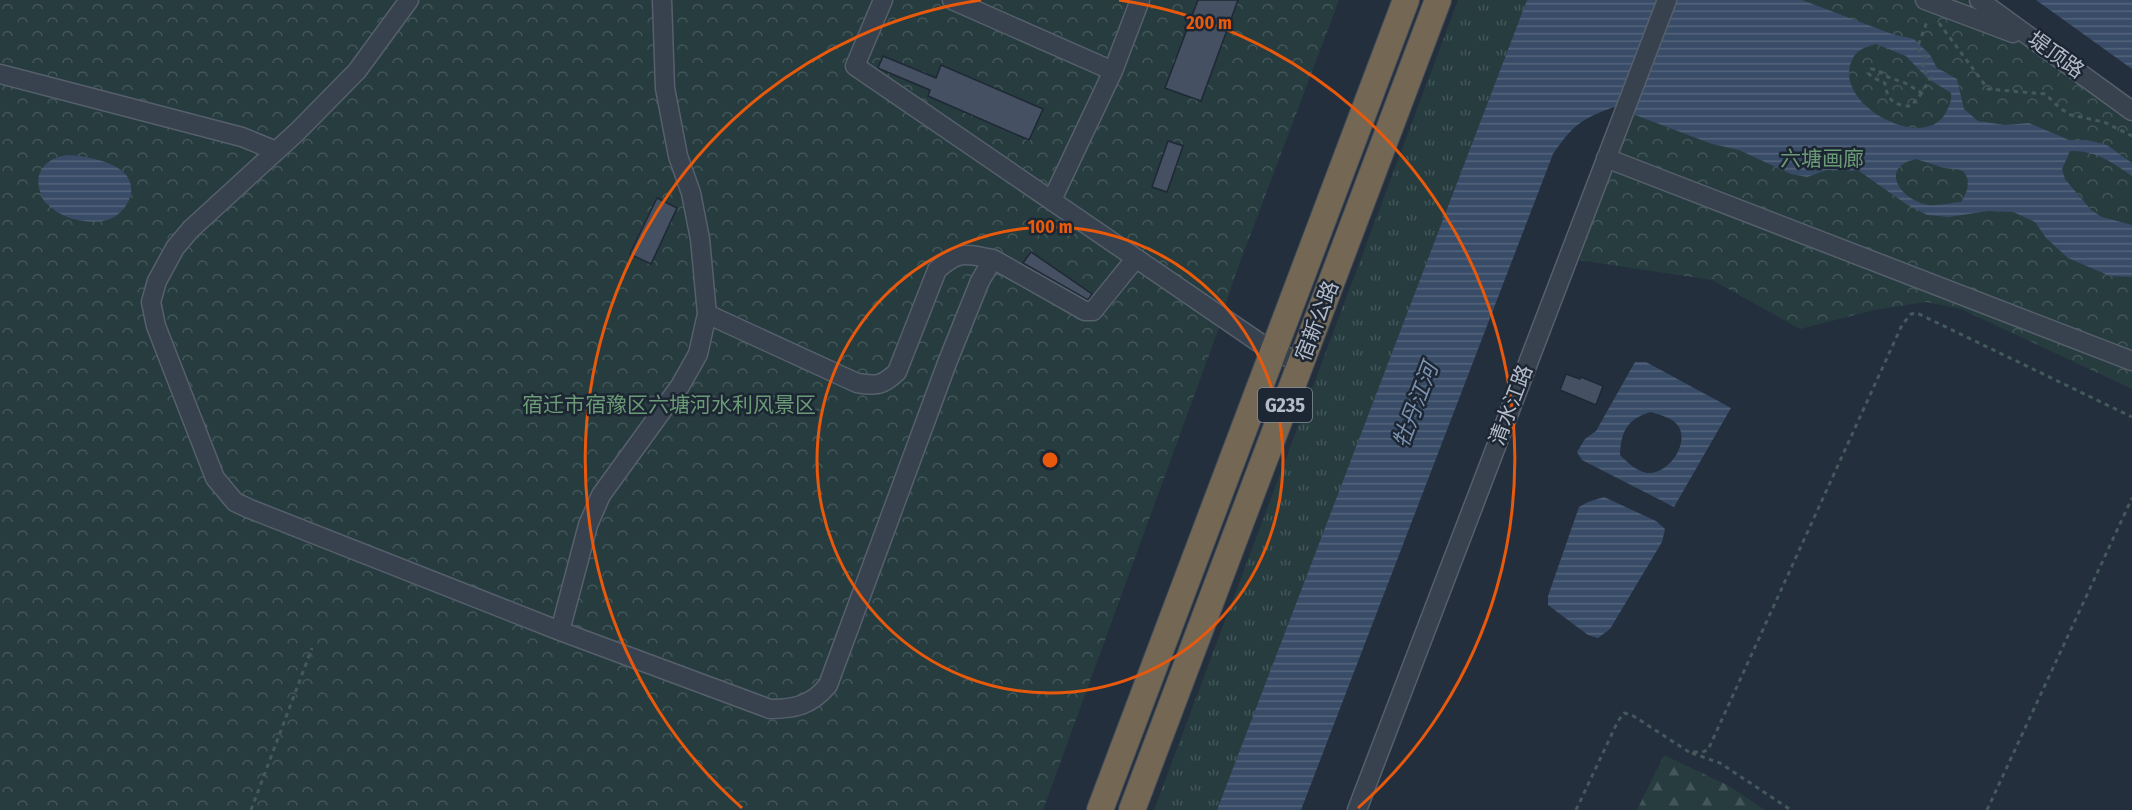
<svg xmlns="http://www.w3.org/2000/svg" width="2132" height="810" font-family="'Fira Sans Condensed','Noto Sans SC',sans-serif">
<style>
.grass{fill:url(#grass-tufts)}
.forest{fill:url(#forest-firs)}
.park{fill:url(#park-crowns)}
.water{fill:url(#water-rules);fill-rule:evenodd}
.building{fill:#455162;stroke:#1f2835;stroke-width:1.5}
.lines{fill:none;stroke-linecap:round;stroke-linejoin:round}
.minor-casing{stroke:#565f6c;stroke-width:21}
.highway-casing{stroke:#434c59;stroke-width:28}
.path{stroke:#44595c;stroke-width:3;stroke-dasharray:4.5 4.5;stroke-linecap:butt}
.minor{stroke:#38414e;stroke-width:18}
.highway{stroke:#746855;stroke-width:26}
.ring{fill:none;stroke:#e8590c;stroke-width:3}
.labels{text-anchor:middle;stroke-width:5;stroke-linejoin:round;paint-order:stroke}
.shield{fill:#1d2633;stroke:#878f9c;stroke-width:1.5}
.shield-label{font-size:20px;font-weight:bold;fill:#b4bcc9}
.street-label{font-size:21px;fill:#b4bcc9;stroke:#1d2633}
.park-label{font-size:21px;fill:#6b9a76;stroke:#1d2633}
.water-label{font-size:22px;font-style:italic;fill:#7c92b1;stroke:#1d2633}
.centre{fill:#e8590c;stroke:#1d2633;stroke-width:3}
.ring-label{font-size:18px;text-anchor:middle;font-weight:bold;fill:#e8590c;stroke:#1d2633;stroke-width:5;stroke-linejoin:round;paint-order:stroke}
</style>
<defs>
<pattern id="grass-tufts" width="24" height="20" patternUnits="userSpaceOnUse" patternTransform="scale(1.5)"><rect width="24" height="20" fill="#263c3f"/><path d="M3 7l-1-3M5 7V3M7 7l1-3M15 17l-1-3M17 17v-4M19 17l1-3" fill="none" stroke="#435659"/></pattern>
<pattern id="forest-firs" width="22" height="20" patternUnits="userSpaceOnUse" patternTransform="scale(1.5)"><rect width="22" height="20" fill="#263c3f"/><path d="M5 1l3.5 6h-7zM16 11l3.5 6h-7z" fill="#435659"/></pattern>
<pattern id="park-crowns" width="20" height="18" patternUnits="userSpaceOnUse" patternTransform="scale(1.5)"><rect width="20" height="18" fill="#263c3f"/><path d="M2 6a3 3 0 1 1 6 0M12 15a3 3 0 1 1 6 0" fill="none" stroke="#435659"/></pattern>
<pattern id="water-rules" width="6" height="5" patternUnits="userSpaceOnUse" patternTransform="scale(1.5)"><rect width="6" height="5" fill="#394c67"/><path d="M0 2.5h6" fill="none" stroke="#53647b"/></pattern>
</defs>
<rect width="100%" height="100%" fill="#242f3e"/>
<path class="grass" d="M 1458,0 L 1527,0 L 1217,810 L 1154,810 Z"/>
<path class="forest" d="M 1664,755 L 1729,786 L 1765,810 L 1637,810 Z"/>
<path class="park" d="M 0,0 L 1339,0 L 1233,281 L 1217,333 L 1043,810 L 0,810 Z
M 1676,0 L 1966,0 L 2132,122 L 2132,389 L 1961,309 L 1926,302 L 1874,310 L 1800,329 L 1712,280 L 1578,260 Z"/>
<path class="water" d="M 1527,0 L 1802,0 L 1892,34 L 1914,39 L 1930,55 L 1937,68 L 1957,79 L 1964,109 L 1978,121 L 2005,125 L 2029,123 L 2069,140 L 2087,140 L 2107,145 L 2132,163 L 2132,176 C 2112,162 2095,150 2070,151 L 2062,169 L 2065,179 L 2091,210 L 2102,217 L 2132,225 L 2132,277 L 2110,276 L 2068,258 L 2046,238 L 2035,222 L 2013,212 L 1988,211 L 1949,217 L 1927,215 L 1906,204 L 1859,171 L 1827,170 L 1807,177 L 1791,174 L 1739,150 L 1712,144 L 1614,107 C 1581,119 1573,125 1553,154 L 1301,810 L 1217,810 ZM 1876,44 L 1906,56 L 1927,78 L 1951,93 C 1952,101 1949,107 1945,114 C 1923,151 1839,107 1850,66 C 1854,51 1862,48 1876,44 ZM 1916,159 L 1944,168 L 1962,170 C 1972,180 1968,191 1961,202 C 1950,203 1938,206 1928,205 C 1902,201 1877,168 1916,159 Z
M 2036,0 L 2132,0 L 2132,69 Z
M 68,155 C 84,156 107,160 121,170 C 143,187 126,217 103,221 C 84,224 61,218 47,204 C 42,200 41,194 39,188 C 35,168 50,157 68,155 Z
M 1635,362 L 1646,362 L 1731,408 L 1674,507 L 1582,460 L 1577,452 L 1585,439 L 1596,431 ZM 1651,412 C 1660,415 1674,418 1679,427 C 1689,446 1667,475 1647,473 C 1636,471 1627,462 1620,455 C 1621,431 1627,419 1651,412 Z
M 1604,497 L 1656,521 L 1665,529 L 1662,542 L 1610,629 L 1598,638 L 1588,635 L 1548,605 L 1548,596 L 1579,507 L 1588,502 Z"/>
<path class="building" d="M 1198,0 L 1238,0 L 1201,101 L 1165,88 Z
M 883,56 L 936,78 L 941,65 L 1043,109 L 1029,140 L 928,96 L 930,90 L 880,69 L 878,68 Z
M 1168,141 L 1183,146 L 1167,192 L 1152,187 Z
M 657,198 L 677,208 L 651,264 L 630,254 Z
M 1031,252 L 1092,294 L 1088,300 L 1023,263 Z
M 1566,374 L 1580,379 L 1581,377 L 1603,386 L 1596,405 L 1560,390 Z"/>
<g class="lines">
<defs>
<path id="minor" d="M 409,0 L 357,71 L 297,132 L 191,229 L 175,248 L 157,281 L 151,302 L 156,326 L 215,478 L 235,502 L 250,509 L 560,631 L 770,709 C 795,709 812,705 828,685 L 947,363 L 980,281 L 993,259 L 1085,311 L 1093,311 L 1136,258
M 883,0 L 855,66 L 1273,352 L 1302,362
M 952,0 L 1113,71 L 1052,200
M 1925,0 L 2013,33
M 1979,0 L 2132,111
M 1113,71 L 1140,0
M 0,74 L 242,137 L 276,151
M 1606,158 L 2132,361
M 707,314 L 857,383 C 877,386 882,386 897,372 L 937,270 C 959,250 965,254 993,259
M 560,631 L 588,525 L 601,495 L 680,386 L 698,354 L 707,314 L 700,239 L 691,193 L 678,156 L 665,88 L 662,0
M 1357,810 L 1667,0"/>
<path id="highway" d="M 1100,810 L 1406,0
M 1132,810 L 1438,0"/>
</defs>
<use href="#minor" class="minor-casing"/>
<use href="#highway" class="highway-casing"/>
<path class="path" d="M 1939,23 L 1988,89 L 2045,94 L 2061,109 L 2071,115 L 2104,122 L 2132,136
M 1922,93 L 1911,106 C 1894,106 1887,100 1885,83 L 1872,77 L 1868,73 L 1871,69 L 1878,70 L 1885,76 L 1905,83 L 1922,93 L 1931,77 L 1922,68 L 1926,57 L 1917,48 L 1928,19
M 1692,753 L 1720,763 L 1791,810
M 251,810 L 312,648
M 1576,810 L 1618,721 L 1624,713 L 1632,715 L 1689,752 L 1702,752 L 1708,750 L 1902,325 L 1911,314 L 1917,313 L 2132,417
M 1987,810 L 2132,498"/>
<use href="#minor" class="minor"/>
<use href="#highway" class="highway"/>
</g>
<g class="ring">
<circle cx="1050" cy="460" r="233"/>
<path d="M742 808A465 465 0 0 1 981 0M1119 0A465 465 0 0 1 1358 808"/>
</g>
<g class="labels">
<rect class="shield" x="1258" y="388" width="54" height="34" rx="4.5"/>
<g class="shield-label">
<text x="1285" y="412">G235</text>
</g>
<g class="street-label">
<text transform="translate(2056 55) rotate(36)" y="7">堤顶路</text>
<text transform="translate(1317 321) rotate(-69)" y="7">宿新公路</text>
<text transform="translate(1511 405) rotate(-69)" y="7">清水江路</text>
</g>
<g class="park-label">
<text x="1822" y="166">六塘画廊</text>
<text x="669" y="412">宿迁市宿豫区六塘河水利风景区</text>
</g>
<g class="water-label">
<text transform="translate(1415 405) rotate(-69)" y="8">牡丹江河</text>
</g>
</g>
<circle cx="1050" cy="460" r="9" class="centre"/>
<g class="ring-label">
<text x="1209" y="29">200 m</text>
<text x="1050" y="233">100 m</text>
</g>
</svg>
